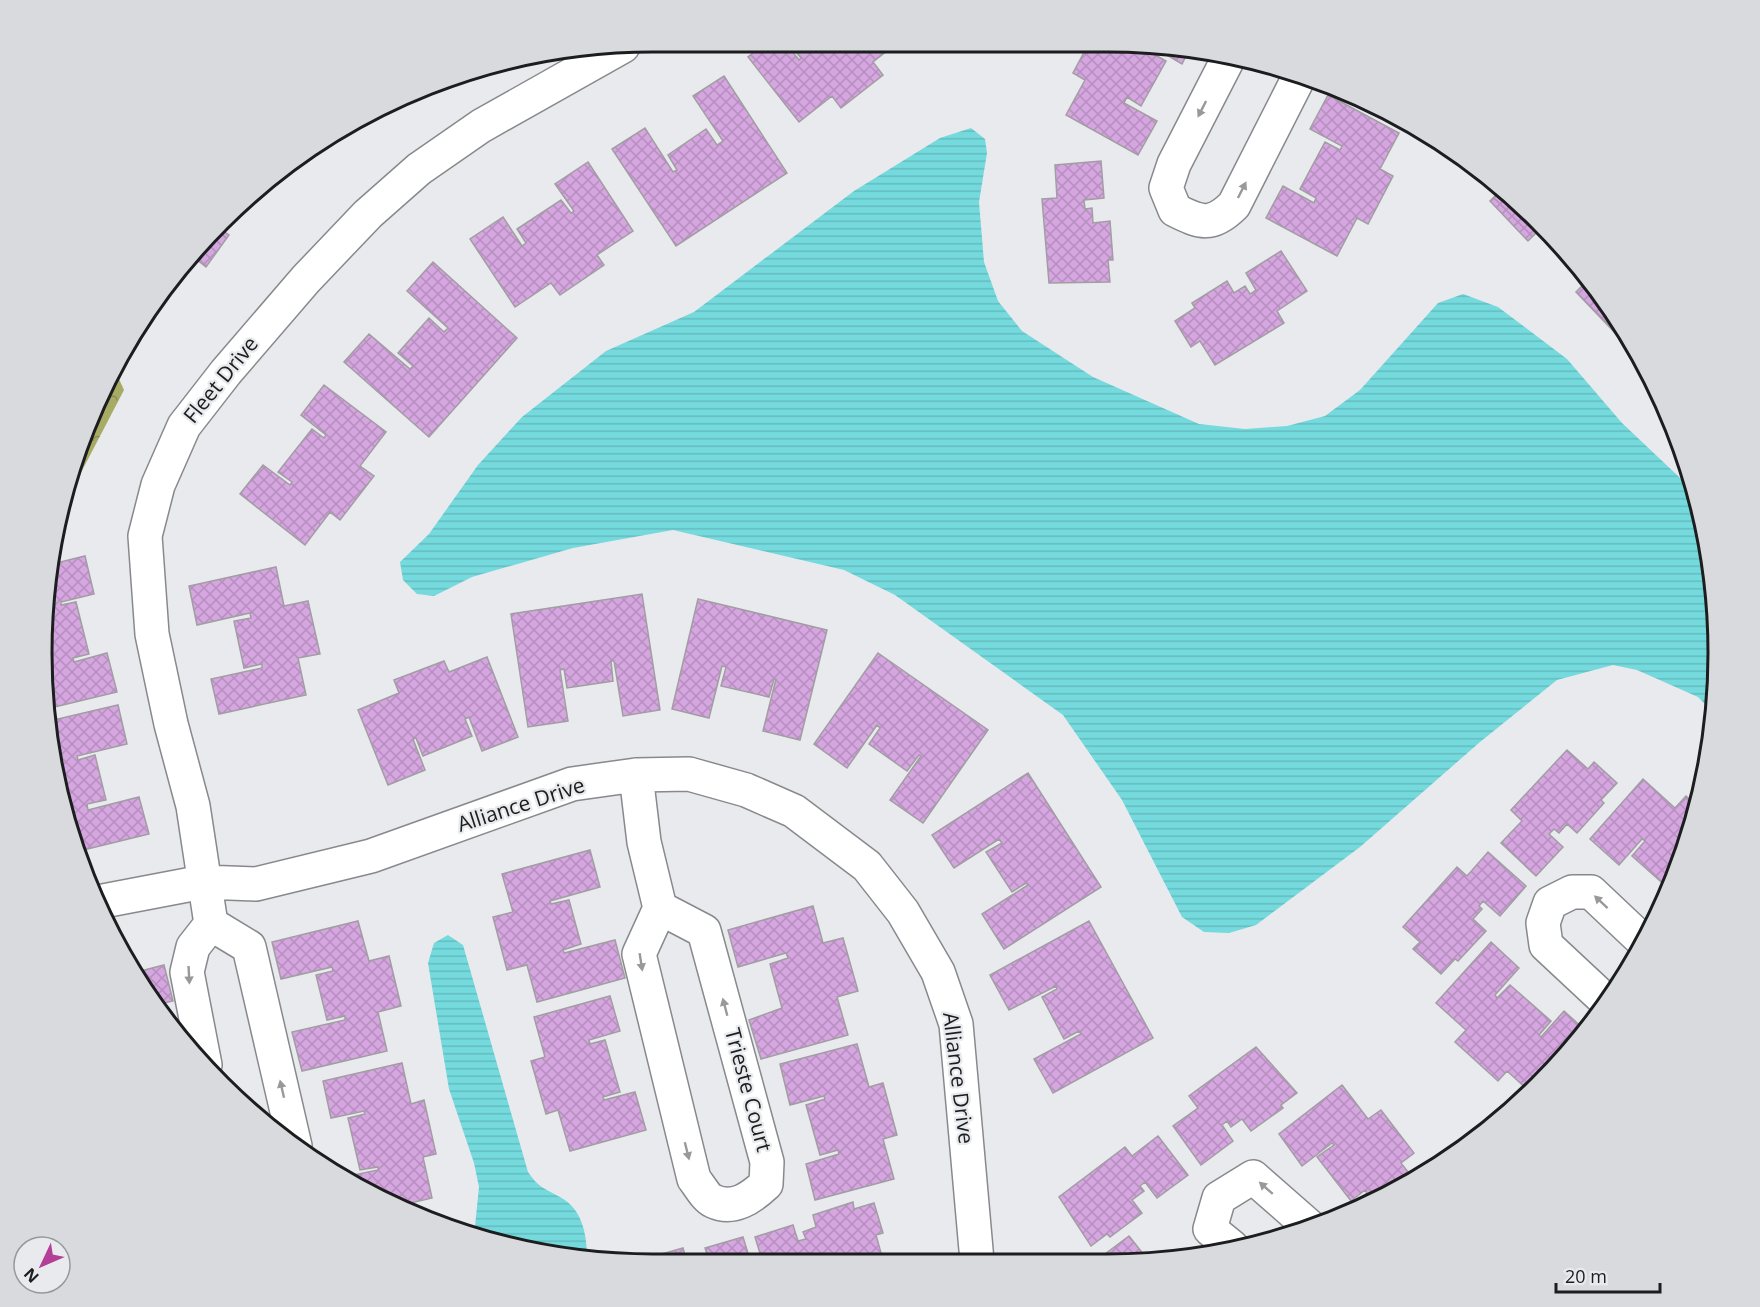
<svg xmlns="http://www.w3.org/2000/svg" width="1760" height="1307" font-family="'Open Sans',sans-serif">
<style>
.forest{fill:url(#forest-crowns)}
.water{fill:url(#water-rules)}
.building{fill:url(#building-cross-hatch);stroke:#a19ea2;stroke-width:1.5}
.lines{fill:none;stroke-linecap:round;stroke-linejoin:round}
.street-casing{stroke:#88898d;stroke-width:36}
.street{stroke:#fff;stroke-width:33}
.oneway{fill:#99999a}
.labels{text-anchor:middle;stroke-width:4.5;stroke-linejoin:round;paint-order:stroke}
.street-label{font-size:21px;fill:#1c1d1e;stroke:#e8eaee}
.rim{fill:none;stroke:#1c1d1e;stroke-width:3}
</style>
<defs>
<pattern id="forest-crowns" width="20" height="18" patternUnits="userSpaceOnUse" patternTransform="scale(1.5)"><rect width="20" height="18" fill="#a7ab64"/><path d="M2 6a3 3 0 1 1 6 0M12 15a3 3 0 1 1 6 0" fill="none" stroke="#878b52"/></pattern>
<pattern id="water-rules" width="6" height="5" patternUnits="userSpaceOnUse" patternTransform="scale(1.5)"><rect width="6" height="5" fill="#75dadd"/><path d="M0 2.5h6" fill="none" stroke="#65bbbd"/></pattern>
<pattern id="building-cross-hatch" width="8" height="8" patternUnits="userSpaceOnUse" patternTransform="scale(1.5)"><rect width="8" height="8" fill="#d5a6df"/><path d="M0 0l8 8M0 8l8-8" fill="none" stroke="#b68ebf"/></pattern>
</defs>
<rect width="100%" height="100%" fill="#e8eaee"/>
<path class="forest" d="M 114,368 L 124,390 L 73,488 L 69,491 L 105,383 Z"/>
<path class="water" d="M 971,128 L 985,139 L 987,153 L 979,202 L 984,262 L 998,301 L 1022,331 L 1093,377 L 1199,424 L 1245,429 L 1287,426 L 1325,416 L 1360,390 L 1438,303 L 1463,294 L 1498,307 L 1567,359 L 1622,423 L 1696,493 L 1717,614 L 1713,712 L 1698,697 L 1637,670 L 1613,665 L 1557,680 L 1480,742 L 1360,847 L 1256,925 L 1229,933 L 1204,932 L 1182,917 L 1122,800 L 1063,715 L 895,595 L 844,570 L 673,530 L 573,548 L 472,577 L 434,596 L 417,594 L 403,580 L 400,562 L 429,534 L 478,465 L 522,417 L 606,351 L 694,312 L 854,191 L 940,138 Z
M 448,935 L 463,945 L 528,1172 C 539,1188 544,1188 560,1197 C 583,1209 587,1236 587,1258 L 474,1236 L 479,1187 L 474,1163 L 449,1089 L 428,963 L 434,943 Z"/>
<path class="building" d="M 767,42 L 785,42 L 799,60 L 801,58 L 791,46 L 795,42 L 897,43 L 873,62 L 883,75 L 841,108 L 832,96 L 799,122 L 748,57 Z
M 1089,43 L 1146,43 L 1189,50 L 1182,64 L 1153,47 L 1150,52 L 1166,61 L 1141,106 L 1127,97 L 1124,103 L 1157,121 L 1138,155 L 1066,115 L 1085,80 L 1073,73 Z
M 724,76 L 787,173 L 676,246 L 612,149 L 645,128 L 673,172 L 677,170 L 668,155 L 706,129 L 717,145 L 723,141 L 693,96 Z
M 1328,95 L 1399,133 L 1380,169 L 1393,176 L 1368,224 L 1357,218 L 1337,256 L 1266,218 L 1283,186 L 1314,203 L 1316,198 L 1300,189 L 1325,142 L 1340,150 L 1342,146 L 1310,129 Z
M 1101,161 L 1104,198 L 1084,200 L 1085,209 L 1092,208 L 1093,223 L 1110,221 L 1113,260 L 1108,260 L 1110,282 L 1049,283 L 1042,199 L 1057,198 L 1055,165 Z
M 588,162 L 633,231 L 597,255 L 604,265 L 560,295 L 551,283 L 515,307 L 470,239 L 503,217 L 522,246 L 526,243 L 517,229 L 561,200 L 571,213 L 574,211 L 555,184 Z
M 1501,190 L 1543,226 L 1528,241 L 1490,201 Z
M 217,227 L 229,235 L 206,267 L 192,256 Z
M 1281,251 L 1307,291 L 1277,311 L 1284,323 L 1215,365 L 1200,341 L 1191,347 L 1175,321 L 1195,308 L 1192,303 L 1227,281 L 1234,293 L 1245,286 L 1250,294 L 1256,290 L 1246,273 Z
M 433,262 L 517,338 L 429,437 L 344,362 L 369,334 L 410,369 L 413,366 L 398,353 L 429,318 L 444,332 L 448,328 L 407,291 Z
M 1589,279 L 1592,282 L 1639,358 L 1576,292 Z
M 324,385 L 386,432 L 360,466 L 374,476 L 340,520 L 330,512 L 305,545 L 240,494 L 263,465 L 290,485 L 292,482 L 278,472 L 312,429 L 324,438 L 326,435 L 301,415 Z
M 85,556 L 94,594 L 61,602 L 61,605 L 76,602 L 89,654 L 73,658 L 74,662 L 107,653 L 117,692 L 46,709 L 43,694 L 52,564 Z
M 276,567 L 284,606 L 308,601 L 320,654 L 298,658 L 306,695 L 219,714 L 211,679 L 262,668 L 262,664 L 244,668 L 234,621 L 251,618 L 250,613 L 197,625 L 189,586 Z
M 642,594 L 660,710 L 623,716 L 614,661 L 611,661 L 613,681 L 567,688 L 564,669 L 560,670 L 568,721 L 528,727 L 511,614 Z
M 698,599 L 827,630 L 800,740 L 763,731 L 776,679 L 774,679 L 769,697 L 721,686 L 726,667 L 722,666 L 709,718 L 672,709 Z
M 878,653 L 988,730 L 923,823 L 890,800 L 921,756 L 919,755 L 907,771 L 869,744 L 880,728 L 877,725 L 847,768 L 814,744 Z
M 487,657 L 518,737 L 482,751 L 469,717 L 465,719 L 472,736 L 423,756 L 416,738 L 413,739 L 425,770 L 388,785 L 358,710 L 399,693 L 394,680 L 444,661 L 449,672 Z
M 118,705 L 127,744 L 77,756 L 78,760 L 95,755 L 106,800 L 87,804 L 88,810 L 139,797 L 149,834 L 75,852 L 49,721 Z
M 1567,750 L 1588,769 L 1594,762 L 1617,783 L 1601,800 L 1604,803 L 1577,833 L 1567,824 L 1559,833 L 1554,829 L 1549,834 L 1563,847 L 1536,876 L 1501,843 L 1522,821 L 1511,810 Z
M 1028,773 L 1101,887 L 1004,949 L 982,914 L 1028,885 L 1026,883 L 1012,892 L 986,852 L 1002,843 L 999,839 L 954,868 L 932,835 Z
M 1643,779 L 1675,808 L 1686,796 L 1696,805 L 1685,850 L 1668,888 L 1632,856 L 1645,841 L 1642,839 L 1619,865 L 1590,839 Z
M 590,850 L 600,887 L 550,901 L 551,904 L 569,900 L 581,944 L 563,950 L 564,953 L 615,940 L 625,978 L 537,1002 L 527,965 L 507,970 L 493,917 L 513,912 L 502,874 Z
M 1488,852 L 1526,886 L 1500,916 L 1483,901 L 1479,906 L 1482,909 L 1473,919 L 1486,931 L 1458,961 L 1455,959 L 1441,974 L 1413,949 L 1420,942 L 1403,927 L 1457,867 L 1467,876 Z
M 813,906 L 823,943 L 843,938 L 858,991 L 837,997 L 848,1035 L 761,1059 L 749,1020 L 782,1008 L 770,964 L 788,958 L 786,953 L 738,967 L 728,930 Z
M 358,921 L 369,961 L 389,956 L 401,1006 L 378,1012 L 387,1051 L 302,1071 L 292,1032 L 345,1020 L 345,1016 L 327,1020 L 316,975 L 333,971 L 332,967 L 281,979 L 272,942 Z
M 1089,921 L 1153,1038 L 1053,1093 L 1034,1059 L 1081,1034 L 1079,1031 L 1064,1039 L 1042,997 L 1057,989 L 1056,986 L 1009,1010 L 990,975 Z
M 1491,942 L 1519,968 L 1495,995 L 1497,998 L 1510,985 L 1551,1021 L 1539,1035 L 1541,1037 L 1564,1011 L 1585,1030 L 1566,1057 L 1529,1091 L 1507,1071 L 1498,1081 L 1455,1042 L 1466,1030 L 1436,1003 Z
M 164,965 L 173,1001 L 155,1005 L 133,973 Z
M 610,996 L 620,1031 L 589,1040 L 590,1044 L 605,1040 L 620,1092 L 603,1097 L 604,1100 L 635,1092 L 646,1130 L 570,1151 L 558,1110 L 546,1114 L 531,1061 L 545,1057 L 534,1017 Z
M 857,1044 L 869,1087 L 883,1083 L 897,1135 L 883,1139 L 894,1179 L 815,1200 L 806,1164 L 839,1154 L 838,1150 L 820,1155 L 806,1105 L 825,1099 L 824,1096 L 790,1105 L 780,1064 Z
M 1256,1047 L 1297,1093 L 1281,1105 L 1283,1108 L 1251,1131 L 1242,1119 L 1231,1127 L 1227,1121 L 1222,1125 L 1233,1141 L 1201,1165 L 1173,1126 L 1198,1108 L 1189,1096 Z
M 402,1063 L 411,1104 L 424,1100 L 436,1154 L 423,1157 L 432,1198 L 398,1206 L 345,1181 L 344,1177 L 378,1170 L 378,1167 L 360,1170 L 348,1118 L 365,1114 L 364,1111 L 331,1118 L 323,1081 Z
M 1342,1085 L 1368,1119 L 1381,1110 L 1414,1153 L 1401,1163 L 1412,1177 L 1342,1218 L 1339,1214 L 1367,1193 L 1365,1190 L 1351,1201 L 1317,1157 L 1334,1145 L 1332,1143 L 1302,1166 L 1279,1134 Z
M 1158,1136 L 1188,1175 L 1157,1198 L 1145,1182 L 1140,1186 L 1144,1191 L 1132,1200 L 1142,1213 L 1110,1237 L 1107,1234 L 1091,1246 L 1059,1197 L 1125,1147 L 1132,1156 Z
M 853,1202 L 854,1209 L 874,1203 L 883,1233 L 876,1235 L 883,1260 L 763,1263 L 755,1237 L 793,1225 L 798,1241 L 806,1239 L 803,1232 L 816,1227 L 813,1215 Z
M 1129,1236 L 1148,1260 L 1097,1260 Z
M 743,1237 L 751,1263 L 710,1263 L 705,1248 Z
M 683,1248 L 687,1263 L 645,1263 L 644,1259 Z"/>
<g class="lines">
<defs>
<path id="street" d="M 1229,57 L 1174,164 L 1166,188 L 1175,210 C 1201,223 1212,227 1234,205 L 1300,75
M 636,775 L 644,842 L 660,908 L 639,954 L 694,1179 C 699,1185 706,1198 713,1201 C 734,1211 752,1197 766,1184 L 767,1162 L 704,931 L 660,908
M 98,902 L 203,882 L 256,884 L 371,856 L 572,784 L 636,775 L 689,774 L 746,790 L 794,811 L 867,866 L 903,912 L 938,972 L 956,1024 L 977,1261
M 1606,1001 L 1546,945 L 1543,923 L 1550,903 L 1572,892 L 1591,892 L 1644,942
M 205,1065 L 187,972 L 193,947 L 211,924
M 295,1146 L 249,947 L 211,924 L 193,806 L 171,724 L 152,634 L 145,536 L 158,485 L 184,426 L 226,372 L 306,279 L 368,214 L 419,169 L 481,126 L 623,46
M 1232,1247 L 1210,1229 L 1219,1198 L 1253,1177 L 1310,1227"/>
</defs>
<use href="#street" class="street-casing"/>
<use href="#street" class="street"/>
</g>
<defs><path id="oneway-solid" d="M-6-.8H1V-3.2L6.5 0L1 3.2V.8H-6Z" transform="scale(1.5)"/></defs>
<g class="oneway">
<use href="#oneway-solid" transform="translate(1202 109) rotate(117)"/>
<use href="#oneway-solid" transform="translate(1242 190) rotate(-63)"/>
<use href="#oneway-solid" transform="translate(1601 902) rotate(-137)"/>
<use href="#oneway-solid" transform="translate(641 962) rotate(81)"/>
<use href="#oneway-solid" transform="translate(189 975) rotate(87)"/>
<use href="#oneway-solid" transform="translate(725 1007) rotate(-105)"/>
<use href="#oneway-solid" transform="translate(282 1089) rotate(-103)"/>
<use href="#oneway-solid" transform="translate(687 1151) rotate(76)"/>
<use href="#oneway-solid" transform="translate(1266 1188) rotate(-139)"/>
</g>
<g class="labels">
<g class="street-label">
<text transform="translate(221 380) rotate(-51)" y="7">Fleet Drive</text>
<text transform="translate(521 805) rotate(-18)" y="7">Alliance Drive</text>
<text transform="translate(958 1078) rotate(83)" y="7">Alliance Drive</text>
<text transform="translate(748 1090) rotate(75)" y="7">Trieste Court</text>
</g>
</g>
<path d="M0 0H1760V1307H0ZM653 52H1107A601 601 0 0 1 1708 653V653A601 601 0 0 1 1107 1254H653A601 601 0 0 1 52 653V653A601 601 0 0 1 653 52Z" fill="#d8dadd" fill-rule="evenodd"/>
<path class="rim" d="M653 52H1107A601 601 0 0 1 1708 653V653A601 601 0 0 1 1107 1254H653A601 601 0 0 1 52 653V653A601 601 0 0 1 653 52Z"/>
<g transform="translate(42 1265) rotate(226)"><circle r="28" fill="#e8eaee" stroke="#96989b" stroke-width="1.5"/>
<path d="M0-4.5L10 22L0 15L-10 22Z" fill="#b43f97"/>
<text y="-9" font-size="16" font-weight="bold" text-anchor="middle" fill="#1c1d1e">N</text>
</g>
<path d="M1556 1283v9h104v-9" fill="none" stroke="#1c1d1e" stroke-width="3"/>
<text x="1565" y="1283" font-size="18" fill="#1c1d1e" stroke="#e8eaee" stroke-width="4.5" paint-order="stroke">20 m</text>
</svg>
